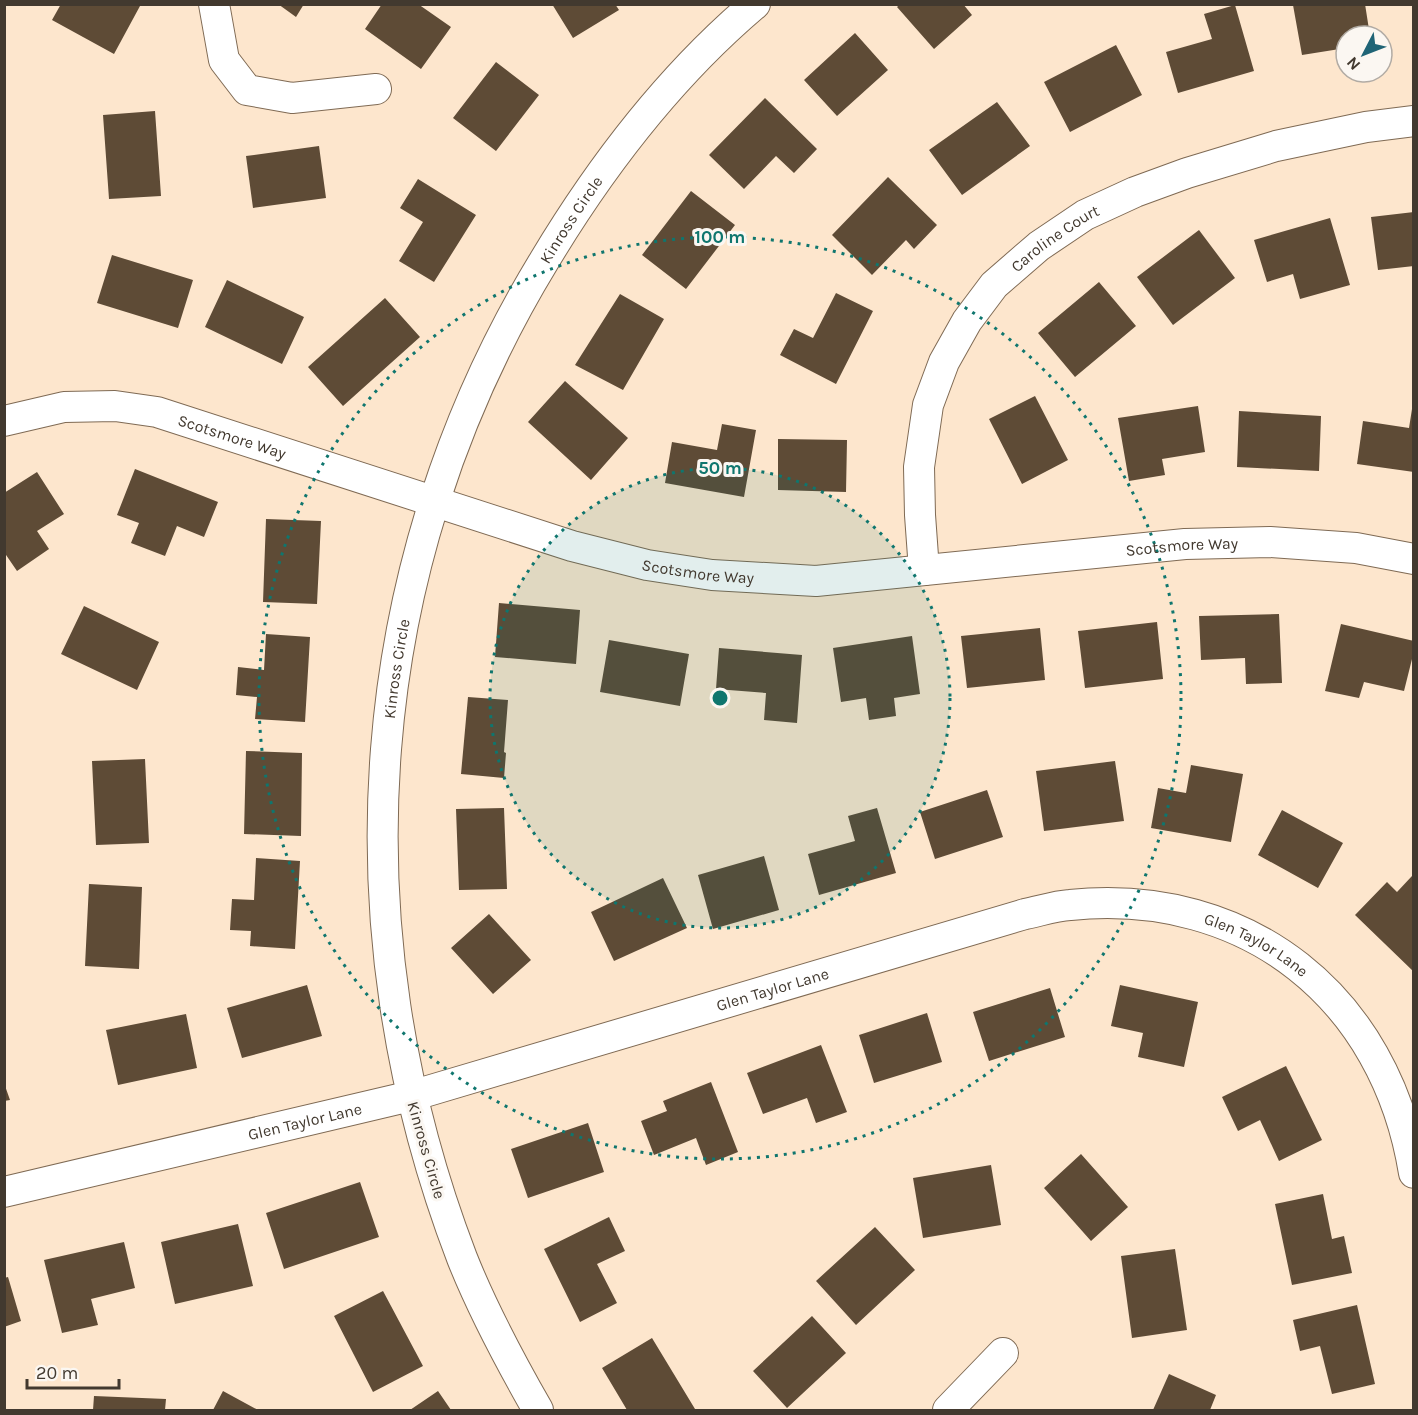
<svg xmlns="http://www.w3.org/2000/svg" width="1418" height="1415" font-family="Karla,sans-serif">
<style>
.building{fill:#5e4b36}
.lines{fill:none;stroke-linecap:round;stroke-linejoin:round}
.minor-casing{stroke:#7f6a54;stroke-width:32}
.minor{stroke:#fff;stroke-width:30}
.ring{fill:none;stroke:#0f766e;stroke-width:3;stroke-dasharray:3 6}
.labels{text-anchor:middle;stroke-width:6;stroke-linejoin:round;paint-order:stroke}
.street-label{font-size:16px;fill:#42392f;stroke:#fbf7f2}
.centre{fill:#0f766e;stroke:#fbf7f2;stroke-width:3}
.ring-label{font-size:18px;text-anchor:middle;font-weight:bold;fill:#0f766e;stroke:#fbf7f2;stroke-width:6;stroke-linejoin:round;paint-order:stroke}
</style>
<rect width="100%" height="100%" fill="#fde6cd"/>
<path class="building" d="M 61,4 L 138,4 L 140,6 L 114,54 L 52,20 Z
M 278,4 L 304,4 L 296,17 Z
M 382,4 L 418,4 L 451,27 L 421,69 L 365,29 Z
M 552,4 L 615,4 L 619,10 L 573,38 Z
M 900,4 L 963,4 L 972,15 L 934,49 L 897,7 Z
M 1297,4 L 1365,4 L 1370,36 L 1346,36 L 1346,48 L 1302,55 L 1293,5 Z
M 1235,5 L 1254,71 L 1178,93 L 1166,52 L 1212,39 L 1204,14 Z
M 855,33 L 888,70 L 837,116 L 804,80 Z
M 1116,45 L 1142,95 L 1070,132 L 1044,82 Z
M 496,62 L 539,95 L 496,151 L 453,118 Z
M 765,98 L 817,149 L 794,173 L 776,156 L 744,189 L 709,155 Z
M 997,102 L 1030,146 L 962,195 L 929,150 Z
M 155,111 L 161,196 L 109,199 L 103,115 Z
M 319,146 L 326,198 L 253,208 L 246,156 Z
M 888,177 L 937,225 L 914,249 L 906,240 L 872,275 L 832,235 Z
M 418,179 L 476,215 L 434,282 L 399,261 L 423,222 L 400,208 Z
M 691,191 L 735,225 L 686,289 L 642,255 Z
M 1414,212 L 1414,266 L 1378,270 L 1371,217 Z
M 1330,218 L 1350,285 L 1300,299 L 1293,274 L 1267,282 L 1254,240 Z
M 1199,230 L 1235,278 L 1173,325 L 1137,277 Z
M 112,255 L 193,280 L 178,328 L 97,303 Z
M 227,280 L 304,317 L 282,364 L 205,327 Z
M 1099,282 L 1136,326 L 1075,377 L 1038,333 Z
M 836,293 L 873,311 L 836,384 L 780,355 L 794,329 L 813,338 Z
M 620,294 L 664,319 L 623,390 L 575,365 Z
M 385,298 L 420,337 L 343,406 L 308,367 Z
M 565,381 L 628,438 L 591,480 L 528,422 Z
M 1035,396 L 1068,460 L 1022,484 L 989,419 Z
M 1198,406 L 1205,452 L 1162,459 L 1165,475 L 1129,481 L 1118,418 Z
M 1412,409 L 1414,472 L 1357,464 L 1363,421 L 1409,428 Z
M 1239,411 L 1321,416 L 1319,471 L 1237,467 Z
M 722,424 L 756,430 L 744,497 L 665,483 L 672,442 L 717,450 Z
M 778,439 L 847,440 L 846,492 L 778,490 Z
M 135,469 L 218,502 L 204,537 L 177,526 L 165,556 L 131,543 L 139,523 L 117,515 Z
M 37,472 L 64,514 L 37,531 L 49,549 L 17,571 L 4,552 L 4,493 Z
M 266,519 L 321,521 L 317,604 L 263,602 Z
M 499,603 L 580,610 L 576,664 L 495,657 Z
M 84,606 L 159,642 L 137,690 L 61,654 Z
M 1279,614 L 1282,683 L 1246,684 L 1245,658 L 1201,660 L 1199,616 Z
M 1157,622 L 1163,679 L 1085,688 L 1078,631 Z
M 1341,624 L 1414,641 L 1414,651 L 1404,691 L 1364,682 L 1359,698 L 1325,691 Z
M 1040,628 L 1045,680 L 967,688 L 961,636 Z
M 266,634 L 310,637 L 305,722 L 255,719 L 257,697 L 236,695 L 238,667 L 264,670 Z
M 912,636 L 920,694 L 894,698 L 896,716 L 869,720 L 866,698 L 841,702 L 833,648 Z
M 609,640 L 689,654 L 680,706 L 600,692 Z
M 719,648 L 802,655 L 797,723 L 764,720 L 766,693 L 716,689 Z
M 468,697 L 508,700 L 504,752 L 506,753 L 504,778 L 461,774 Z
M 246,751 L 302,753 L 301,836 L 244,834 Z
M 145,759 L 149,843 L 96,845 L 92,761 Z
M 1115,761 L 1124,821 L 1044,831 L 1036,771 Z
M 1191,765 L 1243,774 L 1231,842 L 1151,828 L 1158,788 L 1186,793 Z
M 987,790 L 1003,837 L 935,859 L 920,812 Z
M 504,808 L 507,889 L 459,890 L 456,809 Z
M 877,808 L 896,873 L 819,895 L 808,854 L 855,841 L 848,816 Z
M 1282,810 L 1343,843 L 1318,888 L 1258,855 Z
M 764,856 L 779,910 L 713,929 L 698,875 Z
M 256,858 L 300,861 L 295,949 L 250,946 L 251,931 L 230,930 L 232,899 L 254,900 Z
M 1412,876 L 1414,877 L 1414,972 L 1355,915 L 1387,882 L 1397,892 Z
M 663,878 L 687,928 L 614,961 L 591,912 Z
M 89,884 L 142,887 L 139,969 L 85,966 Z
M 489,914 L 531,960 L 493,994 L 451,948 Z
M 307,985 L 322,1036 L 242,1058 L 227,1008 Z
M 1120,985 L 1198,1002 L 1184,1067 L 1138,1057 L 1143,1033 L 1111,1026 Z
M 1050,988 L 1065,1037 L 989,1061 L 973,1012 Z
M 927,1013 L 942,1062 L 874,1083 L 859,1035 Z
M 186,1014 L 197,1068 L 118,1085 L 106,1030 Z
M 821,1045 L 847,1112 L 816,1123 L 807,1098 L 763,1114 L 747,1073 Z
M 1286,1066 L 1322,1140 L 1279,1161 L 1260,1120 L 1238,1131 L 1222,1097 Z
M 711,1082 L 738,1152 L 706,1165 L 696,1138 L 654,1155 L 641,1121 L 667,1111 L 663,1101 Z
M 4,1083 L 10,1100 L 4,1101 Z
M 588,1123 L 604,1172 L 528,1198 L 511,1149 Z
M 1081,1154 L 1128,1207 L 1091,1241 L 1044,1188 Z
M 991,1165 L 1001,1225 L 923,1238 L 913,1178 Z
M 360,1182 L 379,1237 L 284,1269 L 266,1213 Z
M 1323,1194 L 1332,1239 L 1344,1236 L 1352,1273 L 1292,1285 L 1275,1204 Z
M 609,1217 L 625,1251 L 597,1264 L 617,1303 L 580,1322 L 544,1249 Z
M 238,1224 L 253,1286 L 175,1304 L 161,1242 Z
M 875,1227 L 915,1270 L 856,1325 L 816,1281 Z
M 124,1242 L 135,1288 L 91,1299 L 98,1325 L 62,1333 L 44,1260 Z
M 1175,1249 L 1187,1330 L 1132,1338 L 1121,1256 Z
M 8,1277 L 21,1321 L 4,1327 L 4,1278 Z
M 383,1291 L 423,1366 L 373,1392 L 334,1316 Z
M 1357,1305 L 1375,1384 L 1332,1394 L 1320,1346 L 1300,1351 L 1293,1320 Z
M 812,1316 L 846,1353 L 787,1408 L 753,1371 Z
M 652,1338 L 695,1409 L 693,1410 L 627,1410 L 602,1368 Z
M 1169,1374 L 1216,1395 L 1210,1410 L 1153,1410 Z
M 223,1391 L 258,1410 L 213,1410 Z
M 438,1391 L 451,1410 L 410,1410 Z
M 94,1396 L 166,1399 L 165,1410 L 93,1410 Z"/>
<g class="lines">
<defs>
<g id="minor">
<path d="M 214,4 L 224,60 L 247,90 L 292,98 L 376,89"/>
<path id="s1" d="M 4,421 L 64,407 L 115,406 L 157,412 L 572,546 L 647,565 L 712,575 L 816,581 L 1185,544 L 1270,542 L 1356,548 L 1414,559"/>
<path id="s2" d="M 924,570 L 920,515 L 919,467 L 928,405 L 944,362 L 967,321 L 994,285 L 1039,246 L 1085,215 L 1135,192 L 1187,173 L 1276,146 L 1366,127 L 1414,121"/>
<path id="s3" d="M 4,1192 L 411,1096 L 1025,914 C 1040,911 1055,906 1070,905 C 1248,887 1386,998 1414,1173"/>
<path id="s4" d="M 538,1410 C 510,1361 483,1311 462,1258 C 335,927 359,565 544,261 C 601,166 670,76 755,4"/>
<path d="M 948,1410 L 1003,1353"/>
</g>
</defs>
<use href="#minor" class="minor-casing"/>
<use href="#minor" class="minor"/>
</g>
<circle cx="720" cy="698" r="230" fill="#0f766e" fill-opacity=".12"/>
<g class="ring">
<circle cx="720" cy="698" r="230"/>
<circle cx="720" cy="698" r="461"/>
</g>
<g class="labels">
<g class="street-label">
<text dy="6" stroke="none"><textPath href="#s4" startOffset="1256">Kinross Circle</textPath></text>
<text dy="6" stroke="none"><textPath href="#s2" startOffset="381">Caroline Court</textPath></text>
<text dy="6" stroke="none"><textPath href="#s1" startOffset="234">Scotsmore Way</textPath></text>
<text dy="6" stroke="none"><textPath href="#s1" startOffset="1206">Scotsmore Way</textPath></text>
<text dy="6" stroke="none"><textPath href="#s1" startOffset="720">Scotsmore Way</textPath></text>
<text dy="6" stroke="none"><textPath href="#s4" startOffset="770">Kinross Circle</textPath></text>
<text dy="6" stroke="none"><textPath href="#s3" startOffset="1299">Glen Taylor Lane</textPath></text>
<text dy="6" stroke="none"><textPath href="#s3" startOffset="795">Glen Taylor Lane</textPath></text>
<text dy="6" stroke="none"><textPath href="#s3" startOffset="309">Glen Taylor Lane</textPath></text>
<text transform="translate(427 1150) rotate(74)" y="6">Kinross Circle</text>
</g>
</g>
<circle cx="720" cy="698" r="9" class="centre"/>
<g class="ring-label">
<text x="720" y="243">100 m</text>
<text x="720" y="474">50 m</text>
</g>
<rect width="1418" height="1415" fill="none" stroke="#42392f" stroke-width="12"/>
<g transform="translate(1364 54) rotate(228)"><circle r="28" fill="#fbf7f2" stroke="#b1aba4" stroke-width="1.5"/>
<path d="M0-4.5L10 22L0 15L-10 22Z" fill="#1f6476"/>
<text y="-9" font-size="16" font-weight="bold" text-anchor="middle" fill="#42392f">N</text>
</g>
<path d="M27 1379v9h92v-9" fill="none" stroke="#42392f" stroke-width="3"/>
<text x="36" y="1379" font-size="18" fill="#42392f" stroke="#fbf7f2" stroke-width="4.5" paint-order="stroke">20 m</text>
</svg>
